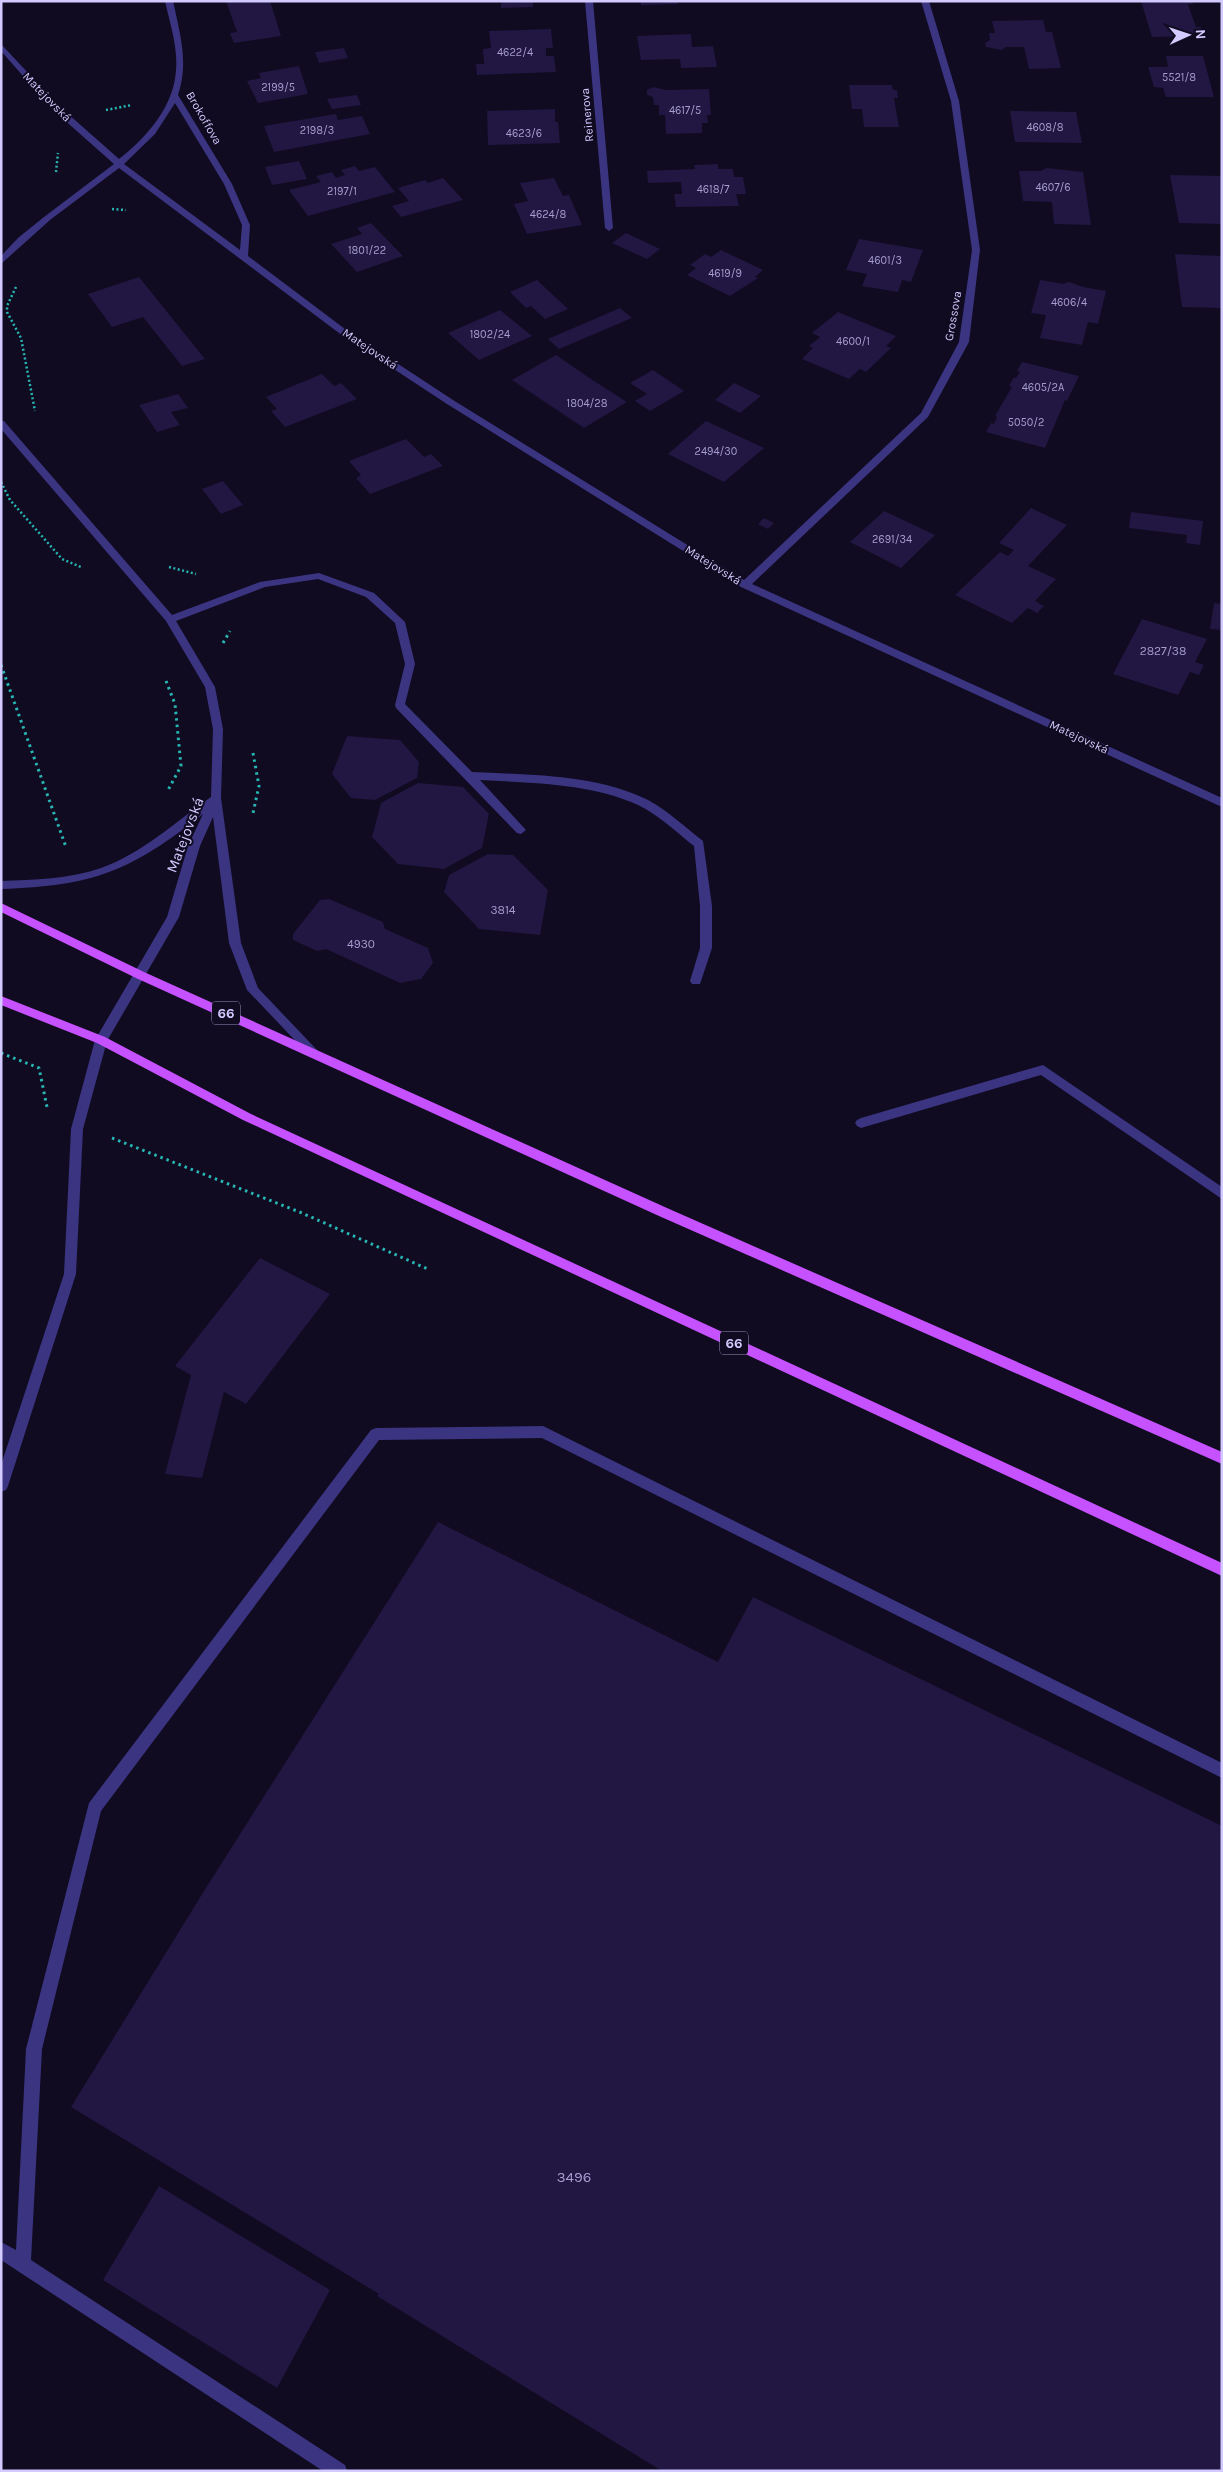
<svg xmlns="http://www.w3.org/2000/svg" width="1223" height="2472" font-family="Karla,sans-serif">
<style>
.building{fill:#211742}
.lines{fill:none;stroke-linecap:round;stroke-linejoin:round}
.path-far1{stroke:#27b6b4;stroke-width:2.5;stroke-dasharray:2 2.5;stroke-linecap:butt}
.path{stroke:#27b6b4;stroke-width:3;stroke-dasharray:2.5 4;stroke-linecap:butt}
.minor{fill:#3b3481;fill-rule:evenodd}
.major{fill:#c651ff;fill-rule:evenodd}
.labels{text-anchor:middle;stroke-width:4;stroke-linejoin:round;paint-order:stroke}
.far-number-label{font-size:11px;fill:#a69dd0}
.far-street-label{font-size:12px;fill:#d3caff;stroke:#100b20}
.number-label{font-size:12px;fill:#a69dd0}
.shield{fill:#100b20;stroke:#9891bc;stroke-width:1}
.shield-label{font-size:14px;font-weight:bold;fill:#d3caff}
.street-label{font-size:15px;fill:#d3caff;stroke:#100b20}
.near-number-label{font-size:15px;fill:#a69dd0}
</style>
<rect width="100%" height="100%" fill="#100b20"/>
<path class="building" d="M 226,1 L 270,1 L 281,36 L 234,43 L 230,33 L 237,32 Z
M 501,1 L 533,1 L 533,7 L 501,8 Z
M 641,1 L 678,1 L 678,4 L 641,5 Z
M 1141,1 L 1192,1 L 1193,4 L 1188,4 L 1192,16 L 1196,27 L 1201,27 L 1204,36 L 1152,37 Z
M 1043,20 L 1046,32 L 1052,32 L 1061,68 L 1029,69 L 1024,47 L 1006,47 L 1002,50 L 986,47 L 985,43 L 990,40 L 989,33 L 995,33 L 992,21 Z
M 551,29 L 553,48 L 546,48 L 546,56 L 554,56 L 556,72 L 477,75 L 476,64 L 484,64 L 483,49 L 491,48 L 489,31 Z
M 691,34 L 692,47 L 713,46 L 717,67 L 681,68 L 680,59 L 641,60 L 637,36 Z
M 344,48 L 348,58 L 319,63 L 315,52 Z
M 1166,56 L 1203,56 L 1214,97 L 1166,97 L 1163,88 L 1154,87 L 1148,67 L 1168,67 Z
M 299,66 L 308,94 L 258,103 L 247,81 L 261,78 L 259,73 Z
M 849,85 L 892,85 L 893,90 L 897,90 L 898,98 L 894,98 L 899,127 L 864,127 L 862,109 L 852,109 Z
M 653,87 L 666,90 L 709,89 L 711,115 L 707,115 L 708,123 L 702,123 L 702,133 L 666,134 L 665,115 L 659,115 L 659,105 L 654,105 L 653,97 L 647,95 L 647,90 Z
M 357,95 L 361,105 L 332,109 L 327,99 Z
M 555,109 L 555,122 L 558,122 L 560,143 L 488,145 L 487,111 Z
M 1010,111 L 1076,112 L 1082,143 L 1015,142 Z
M 336,114 L 338,120 L 362,116 L 370,134 L 274,152 L 264,126 Z
M 299,161 L 307,179 L 272,185 L 265,167 Z
M 718,164 L 718,169 L 733,169 L 734,177 L 743,177 L 746,194 L 736,194 L 739,206 L 676,207 L 674,194 L 682,194 L 681,182 L 648,183 L 647,171 L 695,169 L 694,165 Z
M 355,166 L 359,171 L 375,167 L 395,192 L 308,216 L 289,190 L 321,182 L 316,176 L 332,172 L 336,178 L 345,175 L 341,170 Z
M 1046,168 L 1083,172 L 1091,225 L 1054,224 L 1052,202 L 1023,201 L 1019,171 L 1041,171 Z
M 1170,175 L 1222,176 L 1222,224 L 1179,223 Z
M 443,178 L 463,200 L 401,217 L 392,206 L 409,201 L 398,188 L 425,180 L 428,183 Z
M 554,178 L 563,196 L 569,195 L 582,225 L 527,234 L 514,204 L 528,201 L 520,183 Z
M 371,223 L 403,256 L 357,272 L 331,244 L 362,234 L 357,228 Z
M 626,233 L 660,249 L 647,259 L 612,243 Z
M 859,239 L 923,250 L 911,282 L 902,280 L 898,292 L 862,286 L 867,274 L 846,270 Z
M 721,250 L 763,270 L 755,277 L 758,278 L 730,296 L 687,275 L 696,268 L 690,265 L 705,254 L 711,257 Z
M 1175,254 L 1222,256 L 1222,308 L 1182,307 Z
M 139,277 L 205,359 L 182,366 L 143,317 L 112,327 L 88,294 Z
M 537,280 L 568,309 L 545,319 L 531,306 L 526,308 L 510,292 Z
M 1040,280 L 1063,284 L 1069,282 L 1083,287 L 1106,291 L 1098,324 L 1088,322 L 1082,345 L 1040,338 L 1046,315 L 1031,313 Z
M 620,308 L 632,318 L 559,349 L 548,339 Z
M 500,310 L 532,336 L 479,360 L 448,333 Z
M 838,312 L 896,336 L 886,346 L 891,348 L 866,372 L 860,369 L 849,379 L 802,359 L 813,348 L 809,346 L 820,337 L 812,333 Z
M 556,355 L 591,379 L 627,402 L 584,428 L 512,380 Z
M 1022,362 L 1079,376 L 1067,401 L 1065,400 L 1045,448 L 986,432 L 991,423 L 994,424 L 997,417 L 995,416 L 1012,387 L 1009,386 L 1014,377 L 1016,378 L 1020,372 L 1017,371 Z
M 653,370 L 684,391 L 650,411 L 635,401 L 647,394 L 630,383 Z
M 322,374 L 334,386 L 341,383 L 357,399 L 285,427 L 271,411 L 277,409 L 266,397 Z
M 734,383 L 761,396 L 740,413 L 715,400 Z
M 178,394 L 188,408 L 171,412 L 180,425 L 157,432 L 139,405 Z
M 706,421 L 764,448 L 724,482 L 668,454 Z
M 406,439 L 424,457 L 431,454 L 443,466 L 370,494 L 356,478 L 361,475 L 349,461 Z
M 223,481 L 243,505 L 221,514 L 202,489 Z
M 1031,508 L 1067,525 L 1028,566 L 1056,579 L 1035,601 L 1044,606 L 1037,613 L 1028,608 L 1012,623 L 955,595 L 1000,552 L 1008,556 L 1014,550 L 999,543 Z
M 884,511 L 935,535 L 901,568 L 850,542 Z
M 1131,512 L 1203,521 L 1200,545 L 1186,543 L 1187,535 L 1129,528 Z
M 764,518 L 774,523 L 768,529 L 758,524 Z
M 1214,603 L 1222,604 L 1222,630 L 1210,629 Z
M 1142,619 L 1207,639 L 1195,662 L 1204,665 L 1199,675 L 1190,672 L 1178,695 L 1113,674 Z
M 347,736 L 400,740 L 419,762 L 417,778 L 375,800 L 351,798 L 332,774 Z
M 418,783 L 463,787 L 489,814 L 482,848 L 444,869 L 398,864 L 372,837 L 381,803 Z
M 488,854 L 513,855 L 548,890 L 540,935 L 479,929 L 444,892 L 449,875 Z
M 329,899 L 383,922 L 385,929 L 428,948 L 433,963 L 421,979 L 400,983 L 326,949 L 317,951 L 293,940 L 293,934 L 320,900 Z
M 260,1258 L 330,1294 L 246,1404 L 224,1392 L 202,1478 L 165,1474 L 191,1375 L 175,1366 Z
M 438,1522 L 718,1662 L 753,1597 L 1222,1826 L 1222,2471 L 662,2471 L 377,2296 L 379,2294 L 71,2107 L 204,1891 Z
M 159,2186 L 330,2290 L 277,2388 L 103,2280 Z"/>
<g class="lines">
<path class="path-far1" d="M 106,110 L 132,105
M 56,172 L 58,153
M 112,209 L 126,210
M 16,287 L 7,306 L 7,312 L 21,338 L 35,411
M 1,482 L 10,500 L 62,559 L 81,567
M 169,567 L 196,574"/>
<path class="path" d="M 223,643 L 230,631
M 1,665 L 66,847
M 166,681 L 175,704 L 181,766 L 167,792
M 253,753 L 259,786 L 253,813
M 1,1053 L 39,1068 L 47,1107
M 112,1138 L 302,1213 L 430,1270"/>
<path class="minor" d="M 165,1 L 173,1 C 180,34 189,63 178,95 L 232,184 L 250,225 L 248,256 L 345,329 L 453,400 L 744,580 L 921,413 L 959,342 L 972,250 L 951,101 L 921,1 L 929,1 L 959,101 L 980,250 L 969,342 L 928,417 L 752,584 L 1222,798 L 1222,807 L 741,587 L 447,404 L 339,333 L 119,168 L 50,220 L 1,264 L 1,256 L 18,238 L 44,217 L 114,164 L 52,109 L 1,51 L 1,44 L 58,105 L 119,159 C 146,138 174,107 176,70 C 178,47 170,24 165,1 ZM 175,103 L 224,184 L 242,225 L 240,250 L 124,164 L 155,134 Z
M 585,1 L 593,1 L 613,228 L 609,231 L 605,228 Z
M 1,420 L 4,421 L 172,615 L 260,582 L 319,573 L 374,593 L 405,622 L 415,664 L 405,704 L 472,772 C 529,775 595,774 648,800 C 668,811 685,827 703,841 L 712,906 L 712,948 L 700,984 L 692,984 L 690,981 L 700,948 L 700,906 L 694,846 C 676,832 659,815 638,805 C 590,783 531,783 480,780 L 526,830 L 521,834 L 517,833 L 396,708 L 395,705 L 405,664 L 395,623 L 366,597 L 318,579 L 265,587 L 176,621 L 215,687 L 223,729 L 221,798 L 241,943 L 258,988 L 318,1051 L 312,1056 L 308,1054 L 247,990 L 229,943 L 213,817 L 200,846 L 179,917 L 107,1041 L 83,1129 L 76,1274 L 8,1486 L 6,1490 L 1,1492 L 1,1465 L 64,1274 L 71,1129 L 95,1040 L 167,917 L 188,846 L 203,814 C 131,871 94,886 1,889 L 1,881 C 34,880 69,879 101,868 C 143,853 175,822 211,797 L 213,729 L 205,687 L 166,621 L 1,429 Z
M 1043,1065 L 1222,1187 L 1222,1199 L 1041,1075 L 861,1128 L 857,1126 L 855,1123 L 857,1120 L 861,1118 Z
M 543,1426 L 1222,1763 L 1222,1778 L 542,1438 L 379,1440 L 101,1811 L 42,2049 L 31,2260 L 345,2465 L 347,2471 L 323,2471 L 1,2260 L 1,2242 L 16,2250 L 26,2049 L 89,1803 L 371,1430 L 376,1428 Z"/>
<path class="major" d="M 1,903 L 144,972 L 667,1208 L 1222,1452 L 1222,1464 L 659,1216 L 136,978 L 1,912 Z
M 1,996 L 105,1037 L 251,1114 L 1222,1563 L 1222,1576 L 243,1120 L 97,1043 L 1,1005 Z"/>
</g>
<g class="labels">
<g class="far-number-label">
<text x="515" y="56">4622/4</text>
<text x="1179" y="81">5521/8</text>
<text x="278" y="91">2199/5</text>
<text x="685" y="114">4617/5</text>
<text x="1045" y="131">4608/8</text>
<text x="317" y="134">2198/3</text>
<text x="524" y="137">4623/6</text>
<text x="1053" y="191">4607/6</text>
<text x="713" y="193">4618/7</text>
<text x="342" y="195">2197/1</text>
<text x="548" y="218">4624/8</text>
<text x="367" y="254">1801/22</text>
<text x="885" y="264">4601/3</text>
<text x="725" y="277">4619/9</text>
<text x="1069" y="306">4606/4</text>
<text x="490" y="338">1802/24</text>
<text x="853" y="345">4600/1</text>
<text x="1043" y="391">4605/2A</text>
<text x="587" y="407">1804/28</text>
<text x="1026" y="426">5050/2</text>
<text x="716" y="455">2494/30</text>
<text x="892" y="543">2691/34</text>
</g>
<g class="far-street-label">
<text transform="translate(47 97) rotate(46)" y="4">Matejovská</text>
<text transform="translate(587 115) rotate(-95)" y="4">Reinerova</text>
<text transform="translate(204 118) rotate(60)" y="4">Brokoffova</text>
<text transform="translate(953 316) rotate(-80)" y="4">Grossova</text>
<text transform="translate(370 349) rotate(34)" y="4">Matejovská</text>
<text transform="translate(713 565) rotate(32)" y="4">Matejovská</text>
<text transform="translate(1079 737) rotate(25)" y="4">Matejovská</text>
</g>
<g class="number-label">
<text x="1163" y="655">2827/38</text>
<text x="503" y="914">3814</text>
<text x="361" y="948">4930</text>
</g>
<g class="shield">
<rect x="212" y="1001.5" width="28" height="23" rx="4"/>
<rect x="720" y="1331.5" width="28" height="23" rx="4"/>
</g>
<g class="shield-label">
<text x="226" y="1018">66</text>
<text x="734" y="1348">66</text>
</g>
<g class="street-label">
<text transform="translate(185 835) rotate(-69)" y="5">Matejovská</text>
</g>
<g class="near-number-label">
<text x="574" y="2182">3496</text>
</g>
</g>
<rect width="1223" height="2472" fill="none" stroke="#d3caff" stroke-width="5"/>
<g transform="translate(1188 35) rotate(87)" stroke="#100b20" stroke-width="4" paint-order="stroke">
<path d="M0-4L9 19L0 12L-9 19Z" fill="#d3caff"/>
<text y="-8" font-size="14" font-weight="bold" text-anchor="middle" fill="#d3caff">N</text>
</g>
</svg>
